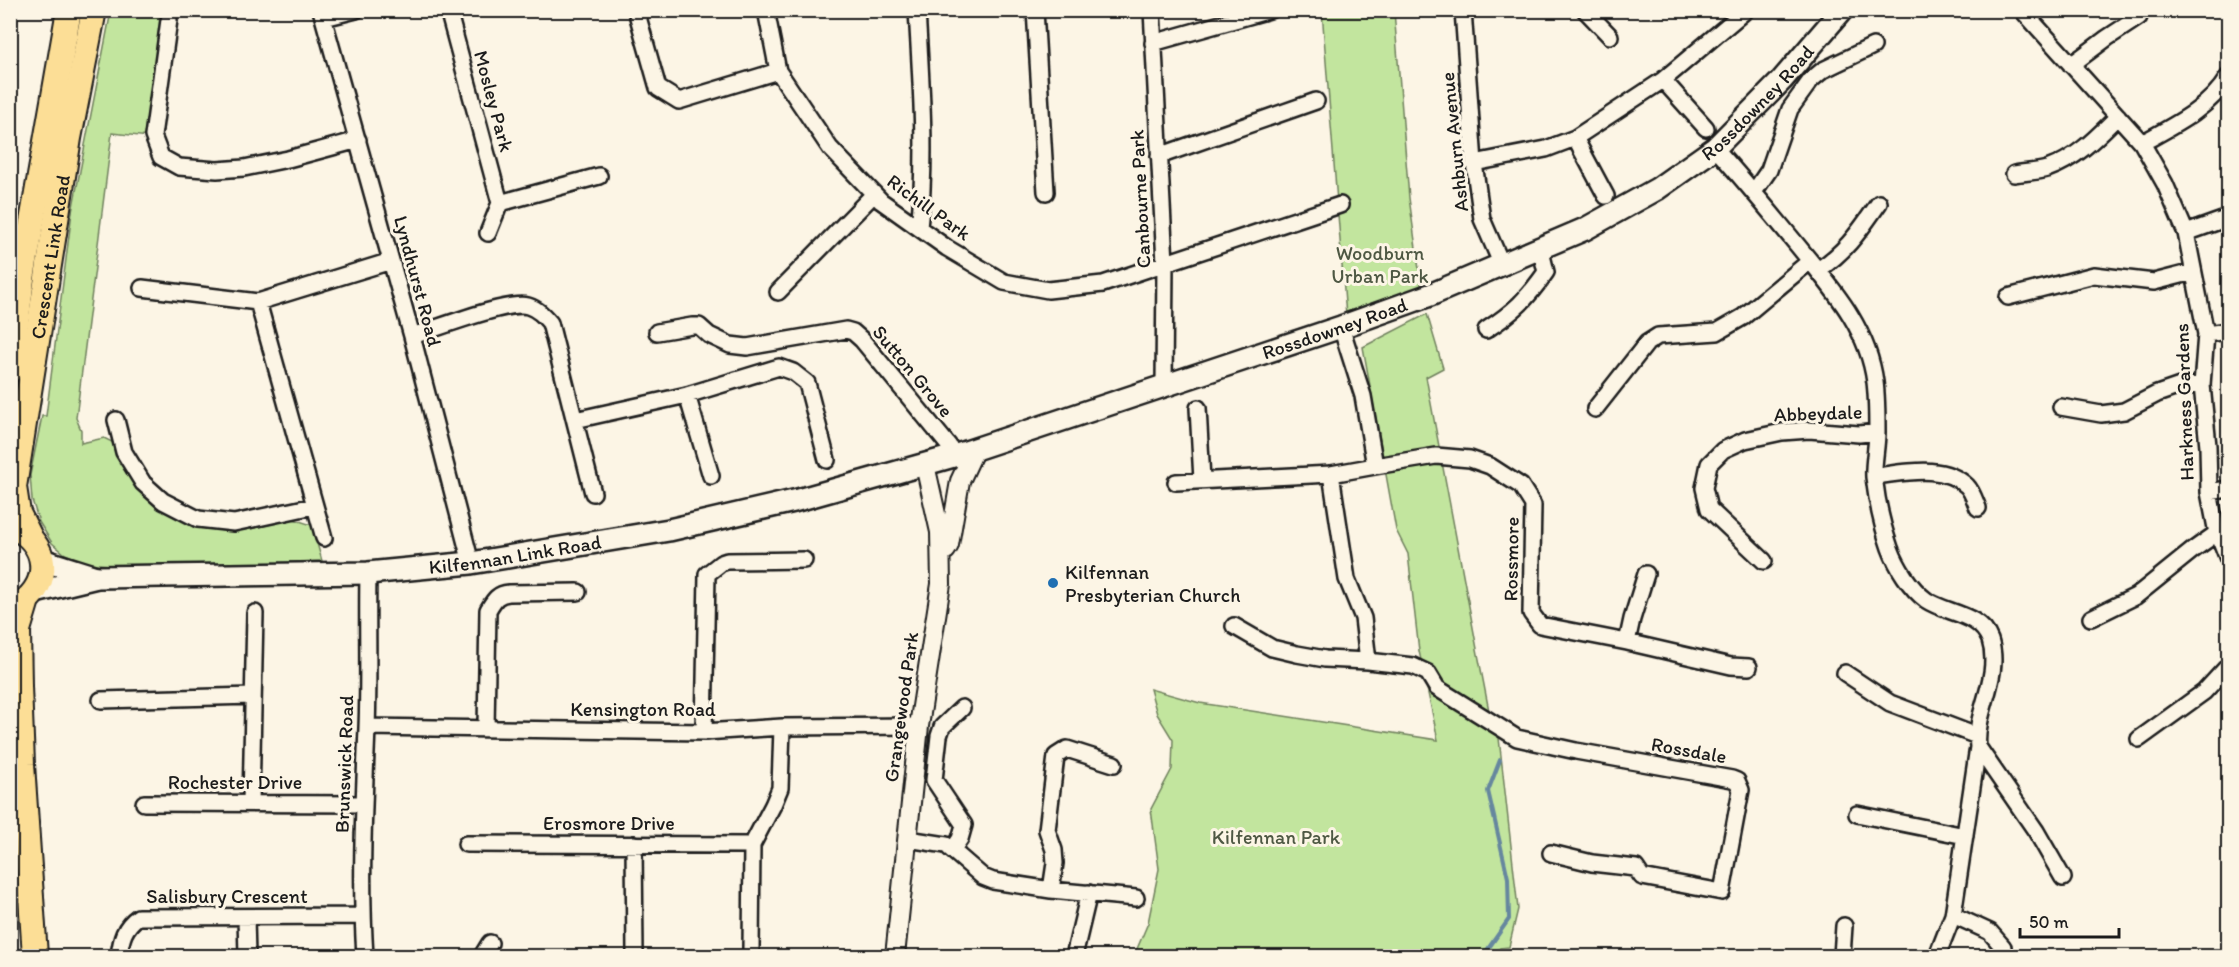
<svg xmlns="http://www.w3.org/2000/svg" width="2239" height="967" font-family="Itim,sans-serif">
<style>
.green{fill:#c2e59e;stroke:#6f805d;stroke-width:1.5}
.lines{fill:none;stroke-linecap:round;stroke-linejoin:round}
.stream{stroke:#66879e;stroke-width:4}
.minor-casing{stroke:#1c1c1c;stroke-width:20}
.tertiary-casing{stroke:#1c1c1c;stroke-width:22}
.secondary-casing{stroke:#1c1c1c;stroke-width:26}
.trunk-casing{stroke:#1c1c1c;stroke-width:28}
.minor{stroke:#fcf5e5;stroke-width:15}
.tertiary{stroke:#fcf5e5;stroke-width:18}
.secondary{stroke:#fcf5e5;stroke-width:21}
.trunk{stroke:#fcde96;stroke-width:24}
.poi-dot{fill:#1f6fb2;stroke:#fcf5e5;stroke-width:2}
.labels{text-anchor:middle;stroke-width:6;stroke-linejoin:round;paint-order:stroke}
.street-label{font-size:20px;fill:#1c1c1c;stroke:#fcf5e5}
.park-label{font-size:20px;fill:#4e5843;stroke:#fcf5e5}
.poi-label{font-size:20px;fill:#1c1c1c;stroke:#fcf5e5;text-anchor:start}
</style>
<rect width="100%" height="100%" fill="#fcf5e5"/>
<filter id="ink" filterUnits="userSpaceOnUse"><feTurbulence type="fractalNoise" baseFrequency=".0167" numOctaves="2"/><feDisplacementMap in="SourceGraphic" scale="12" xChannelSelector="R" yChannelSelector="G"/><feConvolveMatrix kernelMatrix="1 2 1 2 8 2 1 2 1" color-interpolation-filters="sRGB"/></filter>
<g filter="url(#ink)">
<path class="green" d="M 111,11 L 159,11 L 158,15 L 163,16 L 149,137 L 112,133 L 76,418 L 81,430 L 81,443 L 104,438 L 112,442 L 126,468 L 203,526 L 223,531 L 250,529 L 293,519 L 312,525 L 322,561 L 233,565 L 120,566 L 87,563 L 65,554 L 52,543 L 39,522 L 32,500 L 30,475 L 42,416 L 46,416 L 72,212 Z
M 1322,11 L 1394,11 L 1409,198 L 1422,291 L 1346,316 Z
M 1427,314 L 1443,368 L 1426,377 L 1477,649 L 1489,711 L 1498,729 L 1518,909 L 1509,947 L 1500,948 L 1493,956 L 1134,956 L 1148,923 L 1159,869 L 1151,809 L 1172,769 L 1173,740 L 1157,714 L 1150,689 L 1200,703 L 1438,740 L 1419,651 L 1408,554 L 1396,530 L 1363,347 Z"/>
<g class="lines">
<path class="stream" d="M 1483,956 L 1509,919 L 1508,878 L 1488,791 L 1500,760"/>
<defs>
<path id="minor" d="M 321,10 L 412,336 L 471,563
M 448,10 L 500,203 L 599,176
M 636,10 L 658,88 L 679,101 L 778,71
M 766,10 L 778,71 L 830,148 L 881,201 L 947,248 L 1004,282 L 1048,290 L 1103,284 L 1340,205
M 917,10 C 921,83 927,156 919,228
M 1035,10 L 1046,192
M 1152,10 L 1165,263 L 1164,385
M 1463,10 L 1474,163 L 1482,219 L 1502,265
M 1585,10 L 1610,36
M 2022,10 L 2142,143 L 2165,184 L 2186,233 L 2206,334 L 2202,385 L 2208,446 L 2209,492 L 2216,528 L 2228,559
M 324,18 L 356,10
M 169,20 L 153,136 L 161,157 L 179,167 L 217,170 L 244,168 L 288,159 L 358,140
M 1153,43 L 1270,10
M 2071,65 L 2107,38 L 2139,17
M 1663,80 L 1706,128
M 1575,138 L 1606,196
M 2142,143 C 2173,126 2209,109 2228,77
M 1715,148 C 1744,180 1771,213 1798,246 C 1831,287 1868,327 1875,382 C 1877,398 1877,416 1877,432 C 1877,447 1873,463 1874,477 C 1877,502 1882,525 1890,548 C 1897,567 1910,588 1926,600 C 1947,614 1980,613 1990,640 C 2002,677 1974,712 1978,747 L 1953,915 L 1937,956
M 1159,156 L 1316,101
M 1474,163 L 1546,149 L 1575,138 L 1663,80 L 1746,10
M 2014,174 C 2025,172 2037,172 2047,169 C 2076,159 2097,137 2118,116
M 1754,192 L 1769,170 L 1790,109 L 1811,80 L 1823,70 L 1873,46
M 488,233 L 500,203
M 2186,233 L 2228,218
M 1818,270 C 1847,251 1860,230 1879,203
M 142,288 L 258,302 L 391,261
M 778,292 L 874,194
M 2008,297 L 2094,275 L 2154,282 L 2193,272
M 258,302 L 324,538
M 1341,327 L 1363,396 L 1375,466 L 1436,456 L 1470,459 L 1490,466 L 1521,486 L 1533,505 L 1531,613 L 1540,625 L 1627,642 L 1731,666 L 1749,667
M 1486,330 C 1514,312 1527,299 1546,272 L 1540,247
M 657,332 L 692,326 L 699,326 L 709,335 L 730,345 L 747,347 L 846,330 L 853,332 L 862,340 L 949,446 L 954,456
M 2206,334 L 2228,331
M 412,336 C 436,329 508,300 528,306 C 538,309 544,316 550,323 L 593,493
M 687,395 L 711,476
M 2061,407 L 2101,414 L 2124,411 L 2157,394 L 2180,386 L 2202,385
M 1198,408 L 1202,480
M 1595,409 L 1647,343 L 1658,336 L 1717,332 L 1743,317 L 1810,261
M 116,420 L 124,452 L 143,483 L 163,501 L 198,519 L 234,523 L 314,506
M 575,420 L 687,395 L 779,367 L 793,372 L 807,383 L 827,460
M 1331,474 L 1347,579 L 1363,618 L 1368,661
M 1874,476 C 1905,473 1942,463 1967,486 C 1972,491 1975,501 1978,508
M 1176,482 L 1331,474 L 1375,466
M 2209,492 L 2228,489
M 1764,561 L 1709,509 L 1704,488 L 1709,464 L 1723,450 L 1745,440 L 1782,432 L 1809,430 L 1859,434 L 1877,432
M 2091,618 L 2136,596 L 2193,550 L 2217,533 L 2216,528
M 1234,626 L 1272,648 L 1297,654 L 1325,659 L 1368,661 L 1413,666 L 1428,673 L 1437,688 L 1517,738 L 1576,751 L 1732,779 L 1737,781 L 1741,790 L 1722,892 L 1642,877 L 1636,868 L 1592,863 L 1551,853
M 1627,642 L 1632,619 L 1646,574
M 1845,673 L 1890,703 L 1977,736
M 101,700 L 253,696
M 367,727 L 704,732 L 782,727 L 919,726
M 486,728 L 488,610 C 494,600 497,594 509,593 L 578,592
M 704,732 L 707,574 L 721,563 L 727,561 L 804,560
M 2139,739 L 2204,692 L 2228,666
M 1978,747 L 2036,831 L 2063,878
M 144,803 L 363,804
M 251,803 L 255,613
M 1857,814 L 1965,836
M 908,839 L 946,845 L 983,877 L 993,881 L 1051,890 L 1136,898
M 466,844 L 752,845
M 634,844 L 635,955
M 953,849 L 960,839 L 964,825 L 934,780 L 939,736 L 942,727 L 962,708
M 1051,890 L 1055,863 L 1054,850 L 1047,830 L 1056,756 L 1067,749 L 1114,764
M 1953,915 L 1990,932 L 2003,947 L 2003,956
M 246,917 L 247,956
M 751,950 L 752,845 L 773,805 L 780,788 L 782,727
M 119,956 C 121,939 124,927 138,917 L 362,916
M 365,956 C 360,880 364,804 367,728 C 369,677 367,625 368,573
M 482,956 L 490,943
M 1074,956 L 1089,893
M 1842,956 L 1844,926"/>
<path id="tertiary" d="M 946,550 L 949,545 L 960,481 L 975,449
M 895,956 L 919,726 L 941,584 L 940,532 L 925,465"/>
<g id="secondary">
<path d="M 42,560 L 96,577"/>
<path id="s1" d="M 35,592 L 97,577 L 368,573 L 471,563 L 669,530 L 794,501 L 954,456 L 1341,327 L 1430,295 L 1585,229 L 1657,189 L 1715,148 L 1782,80 L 1842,10"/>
</g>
<g id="trunk">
<path d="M 10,370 L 22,279 L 69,10"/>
<path id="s2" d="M 30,537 L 18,513 L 14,487 L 69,138 L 94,10"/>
<path d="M 27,600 L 18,630 L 19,686 L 22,764 L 35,956"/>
<path d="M 14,608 C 50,590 52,549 18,529"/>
</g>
</defs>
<use href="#minor" class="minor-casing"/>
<use href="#tertiary" class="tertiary-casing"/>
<use href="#secondary" class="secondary-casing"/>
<use href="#trunk" class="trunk-casing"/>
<use href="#minor" class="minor"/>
<use href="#tertiary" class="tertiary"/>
<use href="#secondary" class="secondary"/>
<use href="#trunk" class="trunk"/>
</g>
</g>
<circle class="poi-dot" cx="1053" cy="583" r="6"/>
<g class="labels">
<g class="street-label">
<text transform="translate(494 101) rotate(75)" y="7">Mosley Park</text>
<text dy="7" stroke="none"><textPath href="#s1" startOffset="1820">Rossdowney Road</textPath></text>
<text transform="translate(1454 142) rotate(-96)" y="7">Ashburn Avenue</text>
<text transform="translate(1140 199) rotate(-93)" y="7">Canbourne Park</text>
<text transform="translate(929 207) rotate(36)" y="7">Richill Park</text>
<text dy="7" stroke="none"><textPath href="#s2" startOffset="286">Crescent Link Road</textPath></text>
<text transform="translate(418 281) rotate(75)" y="7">Lyndhurst Road</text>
<text dy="7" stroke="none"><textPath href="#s1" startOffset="1335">Rossdowney Road</textPath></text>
<text transform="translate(913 371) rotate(50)" y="7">Sutton Grove</text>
<text transform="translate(2184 402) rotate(-92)" y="7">Harkness Gardens</text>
<text transform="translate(1818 413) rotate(-2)" y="7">Abbeydale</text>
<text dy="7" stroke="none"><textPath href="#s1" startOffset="483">Kilfennan Link Road</textPath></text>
<text transform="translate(1511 559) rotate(-89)" y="7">Rossmore</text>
<text transform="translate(901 707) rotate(-82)" y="7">Grangewood Park</text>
<text x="643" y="716">Kensington Road</text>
<text transform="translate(1689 750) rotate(10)" y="7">Rossdale</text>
<text transform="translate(344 764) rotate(-88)" y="7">Brunswick Road</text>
<text x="235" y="789">Rochester Drive</text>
<text x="609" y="830">Erosmore Drive</text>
<text x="227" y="903">Salisbury Crescent</text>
</g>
<g class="park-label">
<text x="1380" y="260">Woodburn<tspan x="1380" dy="23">Urban Park</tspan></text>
<text x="1276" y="844">Kilfennan Park</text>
</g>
<g class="poi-label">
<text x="1065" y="579">Kilfennan<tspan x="1065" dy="23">Presbyterian Church</tspan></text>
</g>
</g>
<rect width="2239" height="967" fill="none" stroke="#fcf5e5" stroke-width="36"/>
<rect x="18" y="18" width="2203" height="931" fill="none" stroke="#1c1c1c" stroke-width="2" filter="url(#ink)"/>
<path d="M2020 928v9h99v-9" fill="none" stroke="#1c1c1c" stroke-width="3"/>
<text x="2029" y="928" font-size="18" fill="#1c1c1c" stroke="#fcf5e5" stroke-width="4.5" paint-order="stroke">50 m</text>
</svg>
